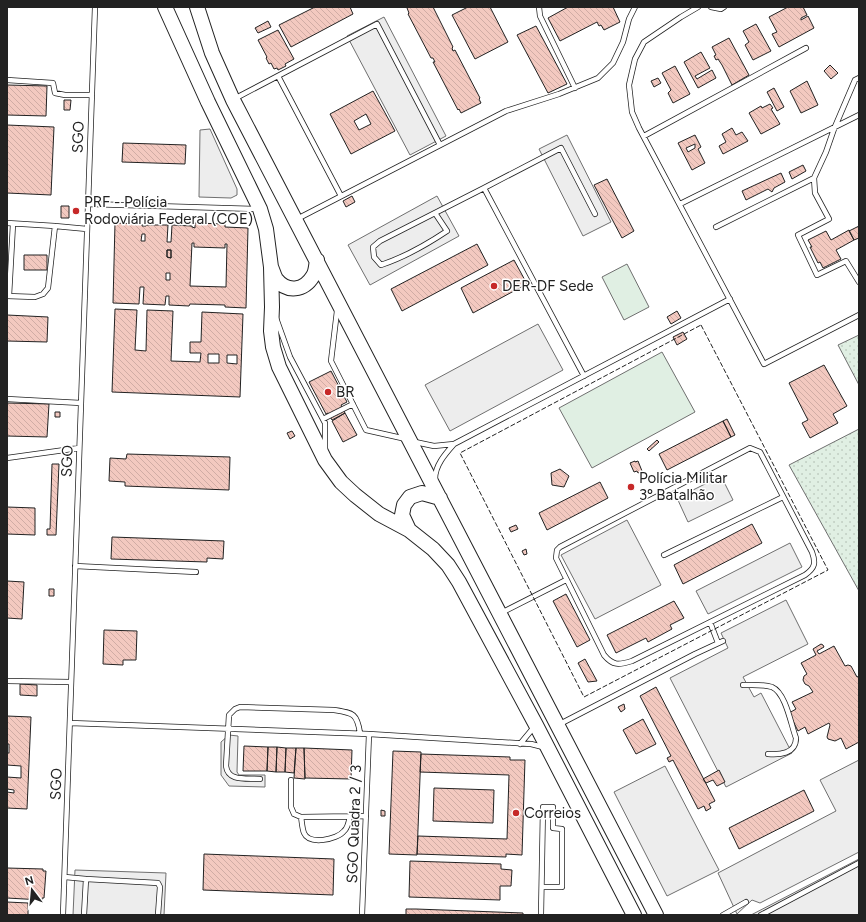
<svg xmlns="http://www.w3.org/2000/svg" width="866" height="922" font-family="Figtree,sans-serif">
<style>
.grass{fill:url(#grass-dots);stroke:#6f6f6f}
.garden{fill:#e0efe3;stroke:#6f6f6f}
.parking{fill:#ededed;stroke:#6f6f6f}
.building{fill:url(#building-back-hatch);stroke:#222;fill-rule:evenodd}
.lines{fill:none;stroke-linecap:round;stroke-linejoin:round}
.lane-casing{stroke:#222;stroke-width:6}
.primary-casing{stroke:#222;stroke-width:16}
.lane{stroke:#fff;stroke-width:4.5}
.primary{stroke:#fff;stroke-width:14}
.fence{stroke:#222;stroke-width:1;stroke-dasharray:5 2;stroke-linecap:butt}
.poi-dot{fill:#c62828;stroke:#fff;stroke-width:1.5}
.labels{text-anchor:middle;stroke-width:3;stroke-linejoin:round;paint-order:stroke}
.street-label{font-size:15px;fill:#222;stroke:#fff}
.poi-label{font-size:15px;fill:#222;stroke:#fff;text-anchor:start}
</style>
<defs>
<pattern id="grass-dots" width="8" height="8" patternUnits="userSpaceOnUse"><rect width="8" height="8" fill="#e0efe3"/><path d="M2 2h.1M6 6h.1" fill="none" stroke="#c0cdc2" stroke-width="1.8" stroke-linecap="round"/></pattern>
<pattern id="building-back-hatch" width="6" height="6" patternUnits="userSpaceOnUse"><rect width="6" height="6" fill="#f3c9c0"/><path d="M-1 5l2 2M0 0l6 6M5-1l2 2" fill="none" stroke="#d0aca5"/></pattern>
</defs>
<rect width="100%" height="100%" fill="#fff"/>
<path class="grass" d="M 859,335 L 859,385 L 838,345 Z
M 859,429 L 859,591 L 789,465 Z"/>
<path class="garden" d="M 627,264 L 649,307 L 624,320 L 602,277 Z
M 662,352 L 695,412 L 592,468 L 559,408 Z"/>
<path class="parking" d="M 384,17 L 446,136 L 410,155 L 347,36 Z
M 210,129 L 237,189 L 237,195 L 231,198 L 199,197 L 200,130 Z
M 567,135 L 611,222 L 583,236 L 539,149 Z
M 437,196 L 459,236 L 370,285 L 348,245 Z
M 538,324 L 563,370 L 450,431 L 425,385 Z
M 721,476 L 733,500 L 688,522 L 677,498 Z
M 627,520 L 661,585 L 595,619 L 561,555 Z
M 790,543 L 802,567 L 708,614 L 696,591 Z
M 786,600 L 808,644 L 743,677 L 754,697 L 761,693 L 792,753 L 726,787 L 670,678 L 728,648 L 721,633 Z
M 229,735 L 238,736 L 237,772 L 239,775 L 265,775 L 265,787 L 229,786 L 221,775 L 221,742 Z
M 859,760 L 859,852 L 760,903 L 752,900 L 737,914 L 718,873 L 836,811 L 820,780 Z
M 665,766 L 719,870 L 667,896 L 614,792 Z
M 859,859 L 859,915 L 751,915 Z
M 75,870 L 166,873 L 164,915 L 73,915 Z"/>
<path class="building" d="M 315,7 L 350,7 L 353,14 L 291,47 L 279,25 Z
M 409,7 L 433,7 L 453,47 L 452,48 L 453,51 L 455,50 L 480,98 L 479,99 L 481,103 L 461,113 L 459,109 L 458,110 L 433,62 L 435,62 L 433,58 L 431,58 L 408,14 L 409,13 L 407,8 Z
M 468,7 L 490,7 L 508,42 L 475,59 L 452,15 Z
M 568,7 L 613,7 L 620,22 L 604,30 L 601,25 L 599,26 L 597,22 L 560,41 L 548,18 Z
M 788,7 L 803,7 L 807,15 L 801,18 L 801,20 L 808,16 L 814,28 L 779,47 L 772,34 L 777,32 L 769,17 Z
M 268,21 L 271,27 L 258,33 L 255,28 Z
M 756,24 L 771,51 L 753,60 L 745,45 L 749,42 L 743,31 Z
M 536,26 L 567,84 L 548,93 L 517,35 Z
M 278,30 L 294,59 L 285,64 L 286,66 L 278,70 L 277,68 L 274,69 L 271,63 L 269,64 L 266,58 L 267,57 L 258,40 Z
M 729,38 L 749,75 L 732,85 L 722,65 L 718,59 L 716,60 L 714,56 L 716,55 L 712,47 Z
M 701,52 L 710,68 L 695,76 L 697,79 L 712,70 L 716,78 L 698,88 L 684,62 Z
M 830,65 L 838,73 L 831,79 L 824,71 Z
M 675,66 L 690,94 L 673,103 L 668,93 L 671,90 L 662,73 Z
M 658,78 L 661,83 L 654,87 L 651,81 Z
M 807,81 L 818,105 L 801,113 L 790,91 Z
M 7,85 L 47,86 L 46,116 L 7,115 Z
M 774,88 L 784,107 L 777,111 L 767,92 Z
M 373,91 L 395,131 L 351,154 L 330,114 ZM 366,114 L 371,124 L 359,130 L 354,121 Z
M 64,100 L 71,100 L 70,110 L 64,110 Z
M 770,104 L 773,108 L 771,109 L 780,124 L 761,134 L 749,113 L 761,106 L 762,108 Z
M 7,125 L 54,127 L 51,195 L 7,193 Z
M 732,128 L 736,135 L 742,132 L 748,141 L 723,154 L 719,146 L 726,142 L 722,134 Z
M 695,135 L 701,147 L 698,149 L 705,163 L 692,170 L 678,143 ZM 695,144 L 695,148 L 688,152 L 686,148 Z
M 123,143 L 186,145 L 185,164 L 122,162 Z
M 803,165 L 806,171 L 792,179 L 789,172 Z
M 781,173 L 785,182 L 774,188 L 772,192 L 768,189 L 746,200 L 742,191 Z
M 607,179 L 634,231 L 622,238 L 594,185 Z
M 352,196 L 355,202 L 346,207 L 343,201 Z
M 61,206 L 69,206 L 69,218 L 61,218 Z
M 115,223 L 142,224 L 142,226 L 146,226 L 146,225 L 168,225 L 167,242 L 171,242 L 172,225 L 192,226 L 192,227 L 195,228 L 195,223 L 225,224 L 225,227 L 248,228 L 246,308 L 225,307 L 225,305 L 190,304 L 189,306 L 169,305 L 169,296 L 166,296 L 165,305 L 143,304 L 144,287 L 140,287 L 139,304 L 113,303 ZM 142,234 L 145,234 L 145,241 L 141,241 ZM 192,243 L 194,243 L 194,247 L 225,248 L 225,244 L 227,244 L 226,287 L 190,286 ZM 167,250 L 171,250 L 171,258 L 167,257 ZM 166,273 L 170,273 L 170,280 L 166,280 Z
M 859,226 L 859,238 L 854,240 L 849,231 Z
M 849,230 L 854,240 L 836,250 L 841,259 L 823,268 L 820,262 L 818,263 L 810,247 L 812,247 L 808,240 L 826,231 L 831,240 Z
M 477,244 L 488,265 L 402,311 L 391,289 Z
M 167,250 L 171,250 L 171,258 L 167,257 Z
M 24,255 L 47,255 L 47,270 L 24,270 Z
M 514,260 L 527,284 L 473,313 L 461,288 Z
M 115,309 L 137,310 L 135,350 L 146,351 L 147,310 L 173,311 L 171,361 L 200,362 L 201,353 L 190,353 L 190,342 L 201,342 L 202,312 L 243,314 L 240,397 L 112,392 ZM 208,354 L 219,354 L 219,363 L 208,363 ZM 227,355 L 237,355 L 237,364 L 227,363 Z
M 677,311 L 681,318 L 671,324 L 667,317 Z
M 7,315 L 48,317 L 47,342 L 7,341 Z
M 683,332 L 687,339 L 677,345 L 673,337 Z
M 824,365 L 847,406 L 833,414 L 838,423 L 810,438 L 802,423 L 808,420 L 789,383 Z
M 331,371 L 347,402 L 341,405 L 345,413 L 332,420 L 328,413 L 326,414 L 309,382 Z
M 7,403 L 49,404 L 47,437 L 7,436 Z
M 55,412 L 60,412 L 60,417 L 55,417 Z
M 345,413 L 357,435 L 343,442 L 332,421 Z
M 727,419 L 735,435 L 731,437 L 723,421 Z
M 723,421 L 731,437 L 667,470 L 659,454 Z
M 292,431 L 295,436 L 290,439 L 287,433 Z
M 657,440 L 659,442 L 649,451 L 647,449 Z
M 127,454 L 230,457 L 229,490 L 125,486 L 125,482 L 109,481 L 110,458 L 126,459 Z
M 635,461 L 635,462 L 638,461 L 642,471 L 638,473 L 637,471 L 634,472 L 630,463 Z
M 52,464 L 59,464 L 56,535 L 47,535 L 47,529 L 50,529 Z
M 560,469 L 569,476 L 564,487 L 552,485 L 551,473 Z
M 600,482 L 608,498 L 547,530 L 539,513 Z
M 7,507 L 35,508 L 35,535 L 7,534 Z
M 752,524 L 762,543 L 683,584 L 674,565 Z
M 516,525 L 518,529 L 511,532 L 509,528 Z
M 112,537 L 224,541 L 223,559 L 207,558 L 207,562 L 111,559 Z
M 526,549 L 527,554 L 524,555 L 522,551 Z
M 7,581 L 24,582 L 22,619 L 7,618 Z
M 49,589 L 54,589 L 54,596 L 49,596 Z
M 566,594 L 590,640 L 577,647 L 553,601 Z
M 674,601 L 684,618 L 670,625 L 672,629 L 648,642 L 646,638 L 616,653 L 607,635 Z
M 104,630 L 137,631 L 136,660 L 123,660 L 123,665 L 103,664 Z
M 821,644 L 823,645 L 824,647 L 817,651 L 819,654 L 834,646 L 845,666 L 848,665 L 851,666 L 857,677 L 859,676 L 859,742 L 846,749 L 841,738 L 835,741 L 828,739 L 827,737 L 830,725 L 829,723 L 808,734 L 805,727 L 798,731 L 789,713 L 796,709 L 792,702 L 813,692 L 809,686 L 805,684 L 803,680 L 804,676 L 807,674 L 801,663 L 816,655 L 813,649 Z
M 585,659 L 597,681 L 588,682 L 578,663 Z
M 20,684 L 37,685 L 37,696 L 20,695 Z
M 656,687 L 715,801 L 709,804 L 711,808 L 706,811 L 704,806 L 698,809 L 673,760 L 669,762 L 667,758 L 671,756 L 640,696 Z
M 624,704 L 625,709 L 621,712 L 618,707 Z
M 7,716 L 31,717 L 27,809 L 7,808 L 7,792 L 14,793 L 14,790 L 7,789 L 7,777 L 21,778 L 21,766 L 7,765 L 7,753 L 9,753 L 9,744 L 7,744 Z
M 643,719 L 656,744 L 636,754 L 623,730 Z
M 244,746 L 268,747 L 267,771 L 243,771 Z
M 268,747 L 277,747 L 276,772 L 267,771 Z
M 277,747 L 286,748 L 285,772 L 276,772 Z
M 286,748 L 296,748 L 294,773 L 285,772 Z
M 296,748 L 304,748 L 305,779 L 294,778 Z
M 304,748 L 352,750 L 351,779 L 305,778 Z
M 393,751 L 421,752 L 417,855 L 389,854 Z
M 421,754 L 510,757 L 510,760 L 525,760 L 522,855 L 506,854 L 506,857 L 417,854 L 418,836 L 507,839 L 509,775 L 420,772 Z
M 719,770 L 725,782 L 717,786 L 713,780 L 706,783 L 703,779 Z
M 434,788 L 494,790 L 493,823 L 433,821 Z
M 804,790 L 814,811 L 739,849 L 729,828 Z
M 381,810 L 385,811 L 385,816 L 381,816 Z
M 204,854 L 334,859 L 333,895 L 203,890 Z
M 410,861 L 501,864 L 501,869 L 512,870 L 511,886 L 500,886 L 500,900 L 409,897 Z
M 7,868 L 43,869 L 43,871 L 46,871 L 44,898 L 42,898 L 42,900 L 7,898 Z
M 7,902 L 28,903 L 28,915 L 7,915 Z
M 406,909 L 416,909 L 523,913 L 523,915 L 406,915 Z"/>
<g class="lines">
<defs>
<path id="lane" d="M 539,7 L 540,16 L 575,88
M 698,7 L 681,17 L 644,42 L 635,59 L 629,85 L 632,112 L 639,128 L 764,364 L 859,315
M 711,7 L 721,9 L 724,7
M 278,76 L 341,196
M 859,78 L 855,80 L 834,129 L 826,152 L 814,178 L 815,193 L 829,219 L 798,235 L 817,275 L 846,261 L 859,282
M 7,80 L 53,83 L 55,93 L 65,95 L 92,95
M 234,99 L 377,24 L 440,145
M 644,136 L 806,48
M 484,188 L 561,148 L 595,214
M 88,204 L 258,209
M 680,204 L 859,115
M 435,213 L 447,231 C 426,245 405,257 381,265 L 374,257 L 373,247 L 380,241 L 484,188 L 584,376
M 297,219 L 506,111 L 559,94 L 598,78 L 613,63 L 623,42 L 629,19 L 635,7
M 7,223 L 55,226 L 87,229
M 716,227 L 814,178
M 7,296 L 35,297 L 43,294 L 48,288 L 55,226
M 9,296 L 13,224
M 337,311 L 331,361 L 366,430 L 406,439
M 276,318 L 290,357 L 325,423 L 325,449
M 7,399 L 81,403
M 323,419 L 353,404
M 415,442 L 434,446 L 454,444
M 750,448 L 760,452 L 812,552 C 816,563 815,568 805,575 L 632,661 C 619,665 613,666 604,655 L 556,558 L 557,550 L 560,547 Z
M 7,458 L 79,448
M 435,479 C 435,465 446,453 454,444 L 730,299
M 664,555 L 783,497
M 75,566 L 196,572
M 501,613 L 566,580
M 710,622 L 718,643
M 7,681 L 71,682
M 743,685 C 752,685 763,684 772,687 C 786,693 791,725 796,738 C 796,754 779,755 768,754
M 70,723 L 369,734 L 531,744 L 543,747
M 558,725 L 695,654 L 723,641
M 520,744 L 535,726
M 260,779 C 246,778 228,782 226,766 L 229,715 L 235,709 L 240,707 L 334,710 C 353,713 357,713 360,733
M 291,780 L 291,807 L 294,814 L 301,817 L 366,816
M 301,817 C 302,822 302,828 304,833 C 309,845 337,840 344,831 C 348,828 349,821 350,816
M 65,877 L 86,879
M 63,915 L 95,7
M 84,915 L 86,879 L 158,883 L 160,887 L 158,915
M 362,915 L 369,734
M 541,915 L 543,807 L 553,807 L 553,828 L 562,829 L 562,887 L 542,887
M 723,915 L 746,902
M 761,915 L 859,863"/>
<path id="primary" d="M 165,7 L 208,102 L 260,209 L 266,229 L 271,267 L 272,307 L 271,331 L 273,347 L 279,367 L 325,460 L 341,482 L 355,495 L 379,514 L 409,530 L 433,549 L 448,565 L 459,582 L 536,725 L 634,915
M 197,7 L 212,53 L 233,100 L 656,915
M 271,267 C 273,271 274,276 276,279 C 287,293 304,291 313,276 C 316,272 316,265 317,260
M 409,530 L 402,515 L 404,505 L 410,497 L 422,493 L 440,498"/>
</defs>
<use href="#lane" class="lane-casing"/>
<use href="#primary" class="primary-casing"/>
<use href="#lane" class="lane"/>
<use href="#primary" class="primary"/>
<path class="fence" d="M 701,325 L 828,570 L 584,697 L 460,453 Z"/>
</g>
<g class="poi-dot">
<circle cx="76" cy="211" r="4"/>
<circle cx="494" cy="286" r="4"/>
<circle cx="328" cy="392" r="4"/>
<circle cx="631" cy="487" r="4"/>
<circle cx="516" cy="813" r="4"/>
</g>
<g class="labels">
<g class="street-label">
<text transform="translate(78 137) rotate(-88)" y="5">SGO</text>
<text transform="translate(67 461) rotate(-88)" y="5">SGO</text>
<text transform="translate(56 784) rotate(-88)" y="5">SGO</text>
<text transform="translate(354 824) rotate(-88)" y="5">SGO Quadra 2 / 3</text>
</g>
<g class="poi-label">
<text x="84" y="207">PRF - Polícia<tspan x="84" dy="17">Rodoviária Federal (COE)</tspan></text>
<text x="502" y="291">DER-DF Sede</text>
<text x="336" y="397">BR</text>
<text x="639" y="483">Polícia Militar<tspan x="639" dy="17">3º Batalhão</tspan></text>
<text x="524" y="818">Correios</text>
</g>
</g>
<rect width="866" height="922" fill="none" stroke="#222222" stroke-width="16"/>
<g transform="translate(32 890) rotate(344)" stroke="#ffffff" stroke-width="3" paint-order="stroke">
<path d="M0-3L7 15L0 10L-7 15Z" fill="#222222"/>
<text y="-6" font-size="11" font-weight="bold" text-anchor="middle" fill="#222222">N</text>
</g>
</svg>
